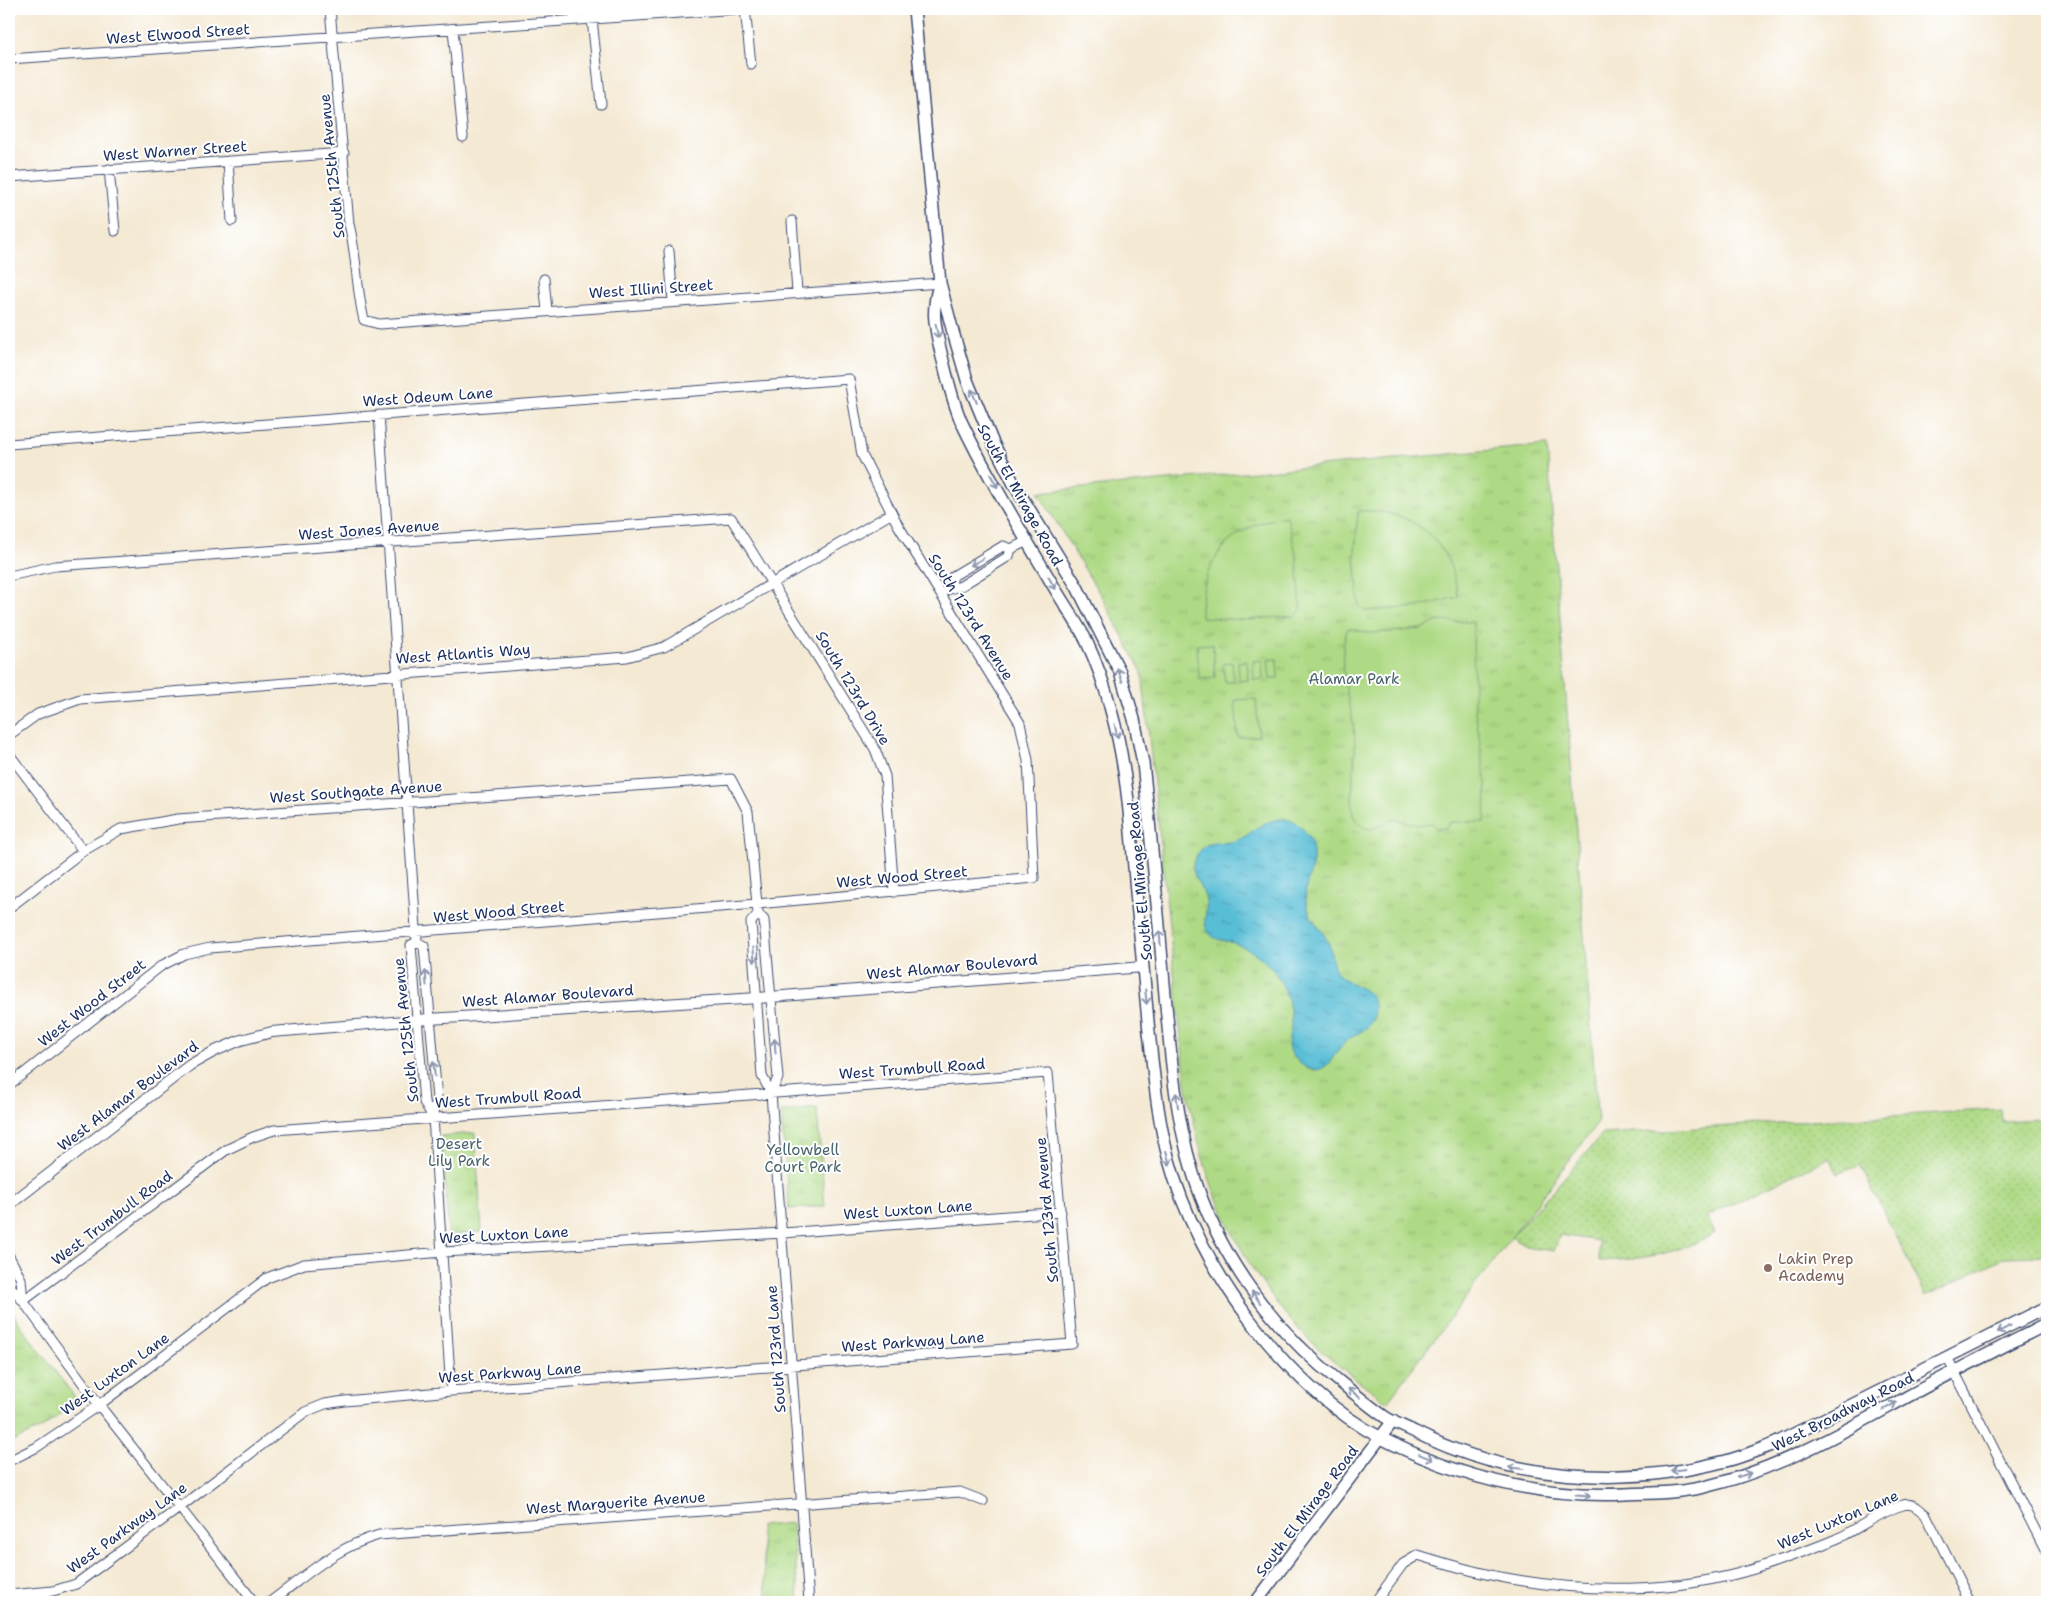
<svg xmlns="http://www.w3.org/2000/svg" width="2056" height="1611" font-family="'Shantell Sans',sans-serif">
<style>
.grass{fill:url(#grass-dots);stroke:#658472}
.park{fill:url(#park-tufts);stroke:#658472}
.garden{fill:#afda85;stroke:#658472}
.water{fill:url(#water-ripples);stroke:#3a769a}
.lines{fill:none;stroke-linecap:round;stroke-linejoin:round}
.minor-casing{stroke:#3c4b70;stroke-width:11}
.tertiary-casing{stroke:#3c4b70;stroke-width:12}
.secondary-casing{stroke:#3c4b70;stroke-width:14}
.minor{stroke:#fff;stroke-width:9}
.tertiary{stroke:#fff;stroke-width:10}
.secondary{stroke:#fff;stroke-width:11}
.oneway{stroke:#8d97ae}
.education-dot{fill:#8d6e63;stroke:#fff;stroke-width:2}
.labels{text-anchor:middle;stroke-width:4;stroke-linejoin:round;paint-order:stroke}
.street-label{font-size:15px;fill:#1b2f5e;stroke:#fff}
.park-label{font-size:15px;fill:#47626a;stroke:#fff}
.education-label{font-size:15px;fill:#785e54;stroke:#fff;text-anchor:start}
</style>
<defs>
<pattern id="grass-dots" width="8" height="8" patternUnits="userSpaceOnUse" patternTransform="scale(1.25)"><rect width="8" height="8" fill="#afda85"/><path d="M2 2h.1M6 6h.1" fill="none" stroke="#96bb75" stroke-width="1.8" stroke-linecap="round"/></pattern>
<pattern id="park-tufts" width="24" height="20" patternUnits="userSpaceOnUse" patternTransform="scale(1.25)"><rect width="24" height="20" fill="#afda85"/><path d="M3 7l-1-3M5 7V3M7 7l1-3M15 17l-1-3M17 17v-4M19 17l1-3" fill="none" stroke="#96bb75"/></pattern>
<pattern id="water-ripples" width="26" height="14" patternUnits="userSpaceOnUse" patternTransform="scale(1.25)"><rect width="26" height="14" fill="#58bed6"/><path d="M2 4q2-2 4 0t4 0M15 11q2-2 4 0t4 0" fill="none" stroke="#489bb1"/></pattern>
</defs>
<rect width="100%" height="100%" fill="#fff"/>
<filter id="ink" filterUnits="userSpaceOnUse"><feTurbulence type="fractalNoise" baseFrequency=".02" numOctaves="2"/><feDisplacementMap in="SourceGraphic" scale="10" xChannelSelector="R" yChannelSelector="G"/><feConvolveMatrix kernelMatrix="1 2 1 2 8 2 1 2 1" color-interpolation-filters="sRGB"/></filter>
<filter id="wash" filterUnits="userSpaceOnUse"><feTurbulence type="fractalNoise" baseFrequency=".0096" numOctaves="4" result="noise"/><feDisplacementMap in="SourceGraphic" scale="20" xChannelSelector="R" yChannelSelector="G"/><feGaussianBlur stdDeviation="1.12" result="paint"/><feColorMatrix in="noise" values="0 0 0 0 0 0 0 0 0 0 0 0 0 0 0 0 0 1.4 0 .05"/><feComposite in="paint" operator="in"/></filter>
<g filter="url(#wash)">
<rect width="100%" height="100%" fill="#f4e9d3"/>
<path class="grass" d="M 2001,1109 L 2002,1121 L 2037,1119 L 2047,1125 L 2047,1256 L 2005,1257 L 1926,1296 L 1860,1165 L 1838,1174 L 1829,1158 L 1707,1216 L 1715,1233 C 1679,1254 1639,1260 1599,1261 L 1599,1241 L 1560,1235 L 1554,1251 L 1530,1248 L 1511,1237 L 1603,1134 Z"/>
<path class="park" d="M 1547,445 L 1598,1122 L 1387,1402 C 1365,1385 1341,1369 1321,1351 C 1263,1300 1217,1217 1199,1144 C 1194,1124 1190,1104 1186,1084 L 1142,672 L 1104,601 L 1038,492 Z
M 817,1108 L 825,1206 L 789,1209 L 781,1112 Z
M 475,1133 L 482,1232 L 449,1235 L 441,1136 Z
M 9,1306 L 20,1325 L 78,1401 L 42,1428 L 9,1443 Z
M 792,1523 L 799,1602 L 767,1602 L 760,1526 Z"/>
<path class="garden" d="M 1358,511 C 1415,508 1452,543 1458,597 L 1418,607 L 1366,611 L 1359,606 L 1355,553 Z
M 1287,516 L 1297,558 L 1301,610 L 1295,616 L 1243,620 L 1201,617 C 1200,559 1231,525 1287,516 Z
M 1438,621 L 1473,622 L 1474,704 L 1486,783 L 1485,822 L 1450,822 L 1446,828 L 1436,829 L 1432,823 L 1418,825 L 1395,819 C 1380,822 1370,839 1355,819 C 1348,810 1356,759 1355,744 C 1354,706 1333,665 1348,628 L 1368,633 L 1392,632 L 1421,629 Z
M 1213,644 L 1215,678 L 1199,679 L 1197,645 Z
M 1277,659 L 1278,678 L 1270,679 L 1268,660 Z
M 1262,660 L 1263,679 L 1254,680 L 1253,661 Z
M 1247,661 L 1248,680 L 1239,681 L 1238,662 Z
M 1232,662 L 1234,682 L 1225,682 L 1223,663 Z
M 1256,699 L 1259,736 L 1238,737 L 1235,700 Z"/>
<path class="water" d="M 1286,819 C 1304,824 1315,841 1313,860 C 1311,881 1300,887 1309,911 C 1313,923 1322,929 1327,940 C 1334,951 1329,964 1339,975 C 1351,987 1377,988 1374,1010 C 1373,1031 1358,1031 1345,1042 C 1338,1048 1335,1056 1329,1063 C 1313,1080 1295,1062 1288,1047 C 1288,1038 1292,1030 1291,1021 C 1290,984 1268,955 1234,943 C 1224,940 1213,941 1207,930 C 1202,920 1208,911 1206,901 C 1204,888 1192,879 1193,865 C 1194,858 1199,851 1205,846 C 1212,841 1223,844 1231,842 C 1255,836 1255,820 1286,819 Z"/>
</g>
<g filter="url(#ink)">
<g class="lines">
<defs>
<path id="minor" d="M 330,9 L 349,224 C 357,255 356,288 364,320 L 379,324 L 940,283
M 745,9 L 751,64
M 592,19 L 601,104
M 453,29 L 463,137
M 9,59 L 738,9
M 228,161 L 232,221
M 109,169 L 115,231
M 9,177 L 344,153
M 792,221 L 797,292
M 669,251 L 673,301
M 544,279 L 547,311
M 379,415 L 417,942
M 9,444 L 849,379 L 862,455 L 898,525 L 1020,723 L 1028,760 L 1034,878 L 757,904 L 210,948 L 184,954 L 161,966 L 9,1085
M 9,576 L 55,566 L 731,518 L 875,749 L 885,776 L 894,892
M 950,587 L 953,576 L 1003,546 L 1011,549 L 1027,541
M 946,590 L 961,586 L 1009,556 L 1011,549
M 9,735 L 38,714 L 80,699 L 627,657 L 664,647 L 892,513
M 9,754 L 83,851
M 9,908 L 83,851 L 121,829 L 178,819 L 731,779 L 748,812 L 758,914 L 751,922 L 762,1076 L 771,1093 L 809,1602
M 758,914 L 764,920 L 778,1078 L 771,1093
M 417,942 L 424,946 L 437,1099 L 433,1117 L 451,1391
M 417,942 L 411,945 L 424,1102 L 433,1117
M 9,1256 L 21,1279 L 23,1301
M 9,1285 L 23,1301 L 99,1405 L 254,1602
M 1947,1357 L 2047,1553
M 9,1461 L 37,1447 L 99,1405 L 267,1278 L 304,1264 L 443,1252 L 783,1233 L 1061,1212
M 9,1595 L 53,1591 L 76,1584 L 179,1508 L 305,1412 L 325,1404 L 345,1401 L 451,1391 L 1072,1344 L 1048,1073 L 274,1130 L 253,1137 L 226,1150 L 23,1301
M 270,1602 C 307,1575 334,1548 379,1535 L 960,1492 L 983,1501
M 1375,1602 L 1403,1564 L 1418,1555 C 1447,1564 1476,1573 1506,1578 C 1585,1593 1676,1593 1754,1569 C 1784,1559 1814,1549 1843,1536 C 1860,1527 1886,1509 1903,1505 C 1913,1502 1919,1509 1926,1515 L 1970,1602"/>
<path id="tertiary" d="M 9,1205 L 190,1065 L 215,1051 L 241,1040 L 272,1032 L 429,1019 L 758,998 L 1143,967"/>
<path id="secondary" d="M 914,9 L 940,283 L 953,332 L 967,380 L 992,441 L 1015,486 L 1077,587 L 1120,672 L 1134,719 L 1143,763 C 1151,837 1158,910 1164,984 C 1170,1046 1174,1110 1192,1170 C 1217,1254 1271,1328 1340,1382 C 1354,1393 1369,1406 1385,1417 C 1394,1423 1405,1427 1415,1432 C 1510,1480 1623,1488 1726,1461 C 1742,1457 1758,1450 1774,1444 L 2047,1307
M 939,285 C 931,312 935,326 941,353 C 947,376 952,400 961,421 C 987,476 1023,534 1054,587 C 1064,604 1076,621 1085,638 C 1096,661 1106,689 1112,714 C 1128,771 1131,833 1136,892 C 1140,939 1145,985 1149,1032 C 1154,1075 1157,1118 1169,1160 C 1197,1265 1286,1389 1383,1439 C 1458,1477 1541,1498 1625,1494 C 1651,1493 1679,1493 1704,1487 C 1777,1470 1841,1433 1905,1398 C 1952,1372 2000,1348 2047,1324
M 1256,1602 L 1393,1421"/>
</defs>
<use href="#minor" class="minor-casing"/>
<use href="#tertiary" class="tertiary-casing"/>
<use href="#secondary" class="secondary-casing"/>
<use href="#minor" class="minor"/>
<use href="#tertiary" class="tertiary"/>
<use href="#secondary" class="secondary"/>
</g>
<defs><path id="oneway-shaft" d="M-6 0H5M1.5-3L5.5 0L1.5 3" fill="none" stroke-width="1.6" stroke-linecap="round" stroke-linejoin="round" transform="scale(1.25)"/></defs>
<g class="oneway">
<use href="#oneway-shaft" transform="translate(937 331) rotate(79)"/>
<use href="#oneway-shaft" transform="translate(974 396) rotate(-112)"/>
<use href="#oneway-shaft" transform="translate(994 481) rotate(61)"/>
<use href="#oneway-shaft" transform="translate(977 562) rotate(149)"/>
<use href="#oneway-shaft" transform="translate(1052 583) rotate(60)"/>
<use href="#oneway-shaft" transform="translate(1120 675) rotate(-110)"/>
<use href="#oneway-shaft" transform="translate(1116 731) rotate(78)"/>
<use href="#oneway-shaft" transform="translate(1160 938) rotate(-95)"/>
<use href="#oneway-shaft" transform="translate(754 955) rotate(85)"/>
<use href="#oneway-shaft" transform="translate(426 978) rotate(-94)"/>
<use href="#oneway-shaft" transform="translate(1146 997) rotate(84)"/>
<use href="#oneway-shaft" transform="translate(775 1046) rotate(-94)"/>
<use href="#oneway-shaft" transform="translate(434 1069) rotate(-96)"/>
<use href="#oneway-shaft" transform="translate(1177 1100) rotate(-98)"/>
<use href="#oneway-shaft" transform="translate(1168 1158) rotate(75)"/>
<use href="#oneway-shaft" transform="translate(1256 1297) rotate(-125)"/>
<use href="#oneway-shaft" transform="translate(2004 1329) rotate(153)"/>
<use href="#oneway-shaft" transform="translate(1354 1393) rotate(-142)"/>
<use href="#oneway-shaft" transform="translate(1890 1406) rotate(-30)"/>
<use href="#oneway-shaft" transform="translate(1426 1457) rotate(23)"/>
<use href="#oneway-shaft" transform="translate(1516 1468) rotate(-173)"/>
<use href="#oneway-shaft" transform="translate(1678 1470) rotate(173)"/>
<use href="#oneway-shaft" transform="translate(1744 1475) rotate(-17)"/>
<use href="#oneway-shaft" transform="translate(1583 1495) rotate(4)"/>
</g>
</g>
<circle class="education-dot" cx="1768" cy="1268" r="5"/>
<g class="labels">
<g class="street-label">
<text transform="translate(178 34) rotate(-4)" y="5">West Elwood Street</text>
<text transform="translate(175 151) rotate(-4)" y="5">West Warner Street</text>
<text transform="translate(332 166) rotate(-96)" y="5">South 125th Avenue</text>
<text transform="translate(651 289) rotate(-4)" y="5">West Illini Street</text>
<text transform="translate(428 397) rotate(-4)" y="5">West Odeum Lane</text>
<text transform="translate(1020 495) rotate(61)" y="5">South El Mirage Road</text>
<text transform="translate(369 530) rotate(-4)" y="5">West Jones Avenue</text>
<text transform="translate(971 617) rotate(58)" y="5">South 123rd Avenue</text>
<text transform="translate(463 654) rotate(-4)" y="5">West Atlantis Way</text>
<text transform="translate(853 688) rotate(59)" y="5">South 123rd Drive</text>
<text transform="translate(356 792) rotate(-4)" y="5">West Southgate Avenue</text>
<text transform="translate(902 877) rotate(-5)" y="5">West Wood Street</text>
<text transform="translate(1140 881) rotate(-95)" y="5">South El Mirage Road</text>
<text transform="translate(499 912) rotate(-5)" y="5">West Wood Street</text>
<text transform="translate(952 967) rotate(-5)" y="5">West Alamar Boulevard</text>
<text transform="translate(548 996) rotate(-4)" y="5">West Alamar Boulevard</text>
<text transform="translate(92 1003) rotate(-38)" y="5">West Wood Street</text>
<text transform="translate(406 1030) rotate(-96)" y="5">South 125th Avenue</text>
<text transform="translate(912 1069) rotate(-4)" y="5">West Trumbull Road</text>
<text transform="translate(128 1096) rotate(-37)" y="5">West Alamar Boulevard</text>
<text transform="translate(508 1098) rotate(-4)" y="5">West Trumbull Road</text>
<text transform="translate(908 1210) rotate(-4)" y="5">West Luxton Lane</text>
<text transform="translate(1047 1210) rotate(-95)" y="5">South 123rd Avenue</text>
<text transform="translate(112 1218) rotate(-37)" y="5">West Trumbull Road</text>
<text transform="translate(504 1235) rotate(-3)" y="5">West Luxton Lane</text>
<text transform="translate(913 1342) rotate(-4)" y="5">West Parkway Lane</text>
<text transform="translate(776 1349) rotate(-94)" y="5">South 123rd Lane</text>
<text transform="translate(510 1373) rotate(-4)" y="5">West Parkway Lane</text>
<text transform="translate(115 1374) rotate(-36)" y="5">West Luxton Lane</text>
<text transform="translate(1843 1412) rotate(-27)" y="5">West Broadway Road</text>
<text transform="translate(616 1503) rotate(-4)" y="5">West Marguerite Avenue</text>
<text transform="translate(1307 1511) rotate(-53)" y="5">South El Mirage Road</text>
<text transform="translate(1838 1520) rotate(-23)" y="5">West Luxton Lane</text>
<text transform="translate(127 1528) rotate(-36)" y="5">West Parkway Lane</text>
</g>
<g class="park-label">
<text x="1354" y="684">Alamar Park</text>
<text x="459" y="1149">Desert<tspan x="459" dy="17">Lily Park</tspan></text>
<text x="803" y="1155">Yellowbell<tspan x="803" dy="17">Court Park</tspan></text>
</g>
<g class="education-label">
<text x="1778" y="1264">Lakin Prep<tspan x="1778" dy="17">Academy</tspan></text>
</g>
</g>
<rect width="2056" height="1611" fill="none" stroke="#fff" stroke-width="30"/>
</svg>
